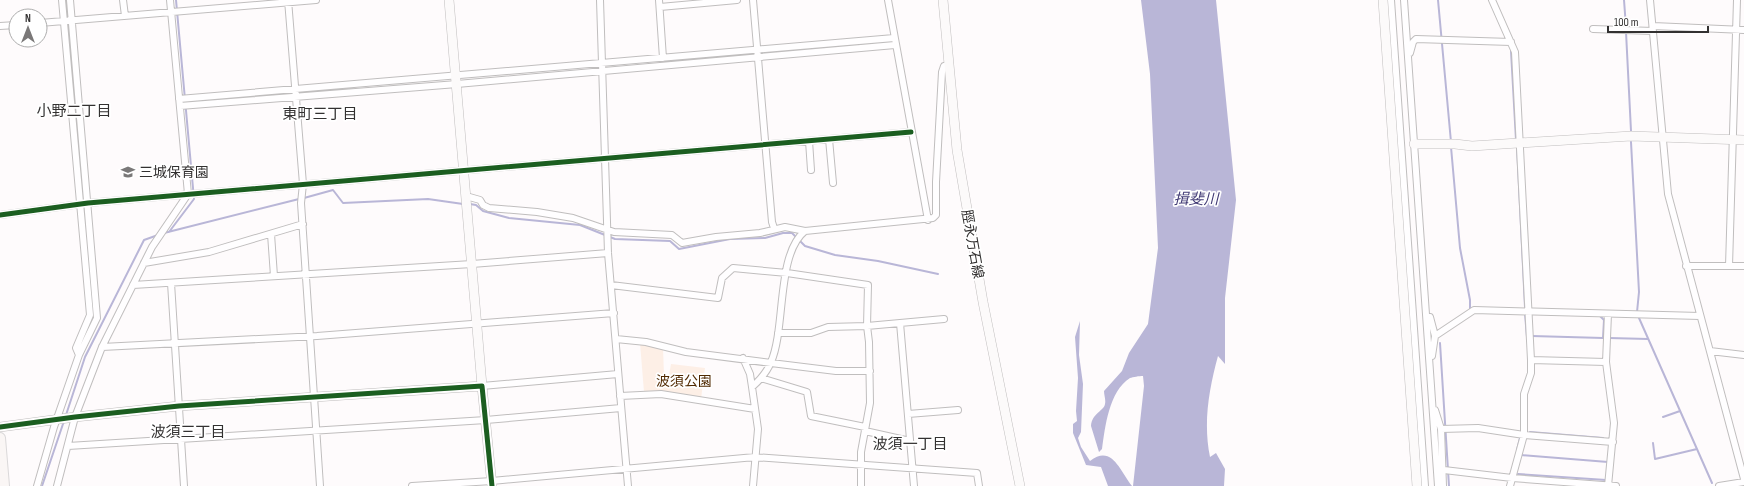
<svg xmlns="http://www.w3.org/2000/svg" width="1744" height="486" font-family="'Sofia Sans Condensed','Noto Sans JP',sans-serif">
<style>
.green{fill:#fdefe6}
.water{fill:#b9b6d7}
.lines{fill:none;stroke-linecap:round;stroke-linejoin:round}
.stream{stroke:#b9b6d7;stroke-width:2}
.street-casing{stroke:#c0bebe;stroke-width:8}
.secondary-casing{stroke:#c0bebe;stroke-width:10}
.primary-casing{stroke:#dad8d9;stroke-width:12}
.street{stroke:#fffeff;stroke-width:6}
.secondary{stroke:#fcfafa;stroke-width:9}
.primary{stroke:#faf6f5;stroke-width:10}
.cycleway-casing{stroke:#fff;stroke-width:8}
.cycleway{stroke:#1b5e20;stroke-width:5}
.labels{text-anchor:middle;stroke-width:3.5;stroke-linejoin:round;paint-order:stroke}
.poi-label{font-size:14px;fill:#333131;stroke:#fff;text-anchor:start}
.street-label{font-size:14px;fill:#333131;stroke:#fff}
.park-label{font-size:14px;fill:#502900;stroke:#fff}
.neighbourhood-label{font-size:15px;fill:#333131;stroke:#fff}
.water-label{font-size:15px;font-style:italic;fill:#423b75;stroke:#fff}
</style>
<rect width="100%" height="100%" fill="#fefbfc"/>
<path class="green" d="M 640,343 L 663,348 L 664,375 L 669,375 L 671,364 L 705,368 L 701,399 L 644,392 Z"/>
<path class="water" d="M 1141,0 L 1216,0 L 1236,200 L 1225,298 L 1225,364 L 1218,356 C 1209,389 1203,423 1210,457 L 1216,453 L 1225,469 L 1224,486 L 1133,486 L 1144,386 L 1143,376 C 1139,376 1133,377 1130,378 C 1109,391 1105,427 1102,449 L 1099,452 L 1091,426 C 1092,413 1104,411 1105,404 C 1106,400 1104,395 1104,391 L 1122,371 L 1129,353 L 1148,324 L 1158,248 L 1150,74 Z
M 1080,321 L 1079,355 L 1083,384 L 1081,432 L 1078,438 L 1081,447 L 1090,461 C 1112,444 1120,471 1132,486 L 1108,486 L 1101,467 L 1086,465 L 1073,433 L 1073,424 L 1077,421 L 1076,411 L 1078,378 L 1075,337 Z"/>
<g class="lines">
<path class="stream" d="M 66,0 L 89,272
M 1438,0 L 1451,142
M 1624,0 L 1626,27
M 1626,32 L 1631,131
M 1511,51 L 1516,140
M 1631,142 L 1639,292 L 1637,312
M 1517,146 L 1525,307
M 1451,147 L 1460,248 L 1470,300 L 1470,310
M 304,198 L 333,190 L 343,203 L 428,199 L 463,204
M 470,204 L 476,205 L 483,211 L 509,218 L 580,225 L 615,239 L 670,241 L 679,249 L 730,239 L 765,238 L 783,233 L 792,233 L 805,246 L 835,255 L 878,261 L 938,274
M 169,232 L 194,199 L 176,0
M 164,233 L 299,199
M 1525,314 L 1527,337
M 1639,318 L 1712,483
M 90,325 L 93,319 L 93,314
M 1532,336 L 1603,338 L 1604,320 L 1600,316
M 1609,338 L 1648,339
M 1440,343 L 1449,486
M 66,415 L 85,357 L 144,240 L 158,235
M 1663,417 L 1680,411
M 1530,432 L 1603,438
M 1653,443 L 1655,459 L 1697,449
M 1517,450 L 1520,438
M 1521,455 L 1608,462
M 1518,474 L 1606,480
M 42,486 L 64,421"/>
<defs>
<path id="street" d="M 70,0 L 97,318 L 79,355
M 123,0 L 125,16
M 288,0 L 303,184 L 301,203 L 320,486
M 600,0 L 608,253 L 628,486
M 659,0 L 663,58
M 753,0 L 772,222 L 774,228
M 888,0 L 928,220
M 1391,0 L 1425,486
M 1404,0 L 1438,486
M 1492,0 L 1515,52 L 1531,360 L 1531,373 L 1524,394 L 1524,435 L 1510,486
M 1650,0 L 1668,194 L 1744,479
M 660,7 L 737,0
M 40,23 L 316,0
M 0,26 L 16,25
M 1653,26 L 1744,30
M 1593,29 L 1653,31
M 1408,53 L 1410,53 L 1413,42 L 1416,39 L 1511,42
M 179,99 L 894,38
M 180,106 L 457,84 L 895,45
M 829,139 L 833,183
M 809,141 L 811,170
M 466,196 L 480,200 L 483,205 L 489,208 L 537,212 L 573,218 L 614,232 L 672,235 L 682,243 L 716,237 L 760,233 L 785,227 L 805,231
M 0,215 L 88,203 L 911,132
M 271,234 L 274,276
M 144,263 L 209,252 L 303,224
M 1686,266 L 1744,266
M 1729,266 L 1737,0
M 171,283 L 184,486
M 133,285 L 472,264 L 608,253
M 611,285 L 718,298 L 722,278 L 733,268 L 787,273 L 868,285 L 867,326 L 869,342 L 870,403 L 861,452 L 861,486
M 1608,314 L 1606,362 L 1614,423 L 1608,486
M 1430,317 L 1435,336 L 1432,356
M 900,323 L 914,486
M 778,333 L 811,333 L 828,327 L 867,326 L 944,319
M 1435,336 L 1474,310 L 1700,316
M 616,339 L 646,342 L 686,352 L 771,363 L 836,371 L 870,371
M 102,347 L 317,336 L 614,313
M 1710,351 L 1744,355
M 743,358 L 750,374 L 752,387
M 1531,360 L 1606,362
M 761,378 L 807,392 L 811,416 L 865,427
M 482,386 L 618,374
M 620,396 L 661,394 L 755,409
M 1435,410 L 1441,429 L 1478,428 L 1524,435 L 1613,442
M 908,414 L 958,410
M 1441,429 L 1443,486
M 865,431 L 910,441
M 68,446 L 486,420 L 621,408
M 1444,470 L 1512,478 L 1616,486
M 37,486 L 54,427 L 79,355 L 76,348 L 90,315 L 62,0
M 57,486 L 75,417 L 102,347 L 152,247 L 188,194 L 170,0
M 412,486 L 492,481 L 755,457 L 977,473 L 979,486
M 753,486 L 758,429 L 752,387 C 760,380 767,372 771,362 C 786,328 776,254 805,231 L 933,218 L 936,215 L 936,182 L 942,72 L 944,66 L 950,65
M 1719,486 L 1744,482"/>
<path id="secondary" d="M 449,0 L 482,386
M 943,0 L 957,150 L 983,302 L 1020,486
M 1383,0 L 1417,486
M 1414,144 L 1455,144 L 1472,146 L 1631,136 L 1744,140
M 0,427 L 75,417 L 179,406 L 482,386 L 492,486"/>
<path id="primary" d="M 0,438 L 4,486"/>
</defs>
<use href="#street" class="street-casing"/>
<use href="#secondary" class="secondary-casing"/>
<use href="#primary" class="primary-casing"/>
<use href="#street" class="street"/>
<use href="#secondary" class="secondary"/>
<use href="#primary" class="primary"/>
<defs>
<path id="cycleway" d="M 0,215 L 88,203 L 911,132
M 0,427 L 75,417 L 179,406 L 482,386 L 492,486"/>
</defs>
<use href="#cycleway" class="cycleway-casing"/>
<use href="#cycleway" class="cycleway"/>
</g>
<defs>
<symbol id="school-bare" viewBox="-9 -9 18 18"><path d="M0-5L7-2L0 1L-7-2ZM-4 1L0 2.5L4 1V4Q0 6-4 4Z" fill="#7a7878" stroke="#fff" stroke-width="2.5" paint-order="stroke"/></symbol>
</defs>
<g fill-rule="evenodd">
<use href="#school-bare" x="118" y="162" width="20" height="20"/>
</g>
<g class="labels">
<g class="poi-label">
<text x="139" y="177">三城保育園</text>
</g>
<g class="street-label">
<text transform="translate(973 244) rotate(80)" y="5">脛永万石線</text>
</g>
<g class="park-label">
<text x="684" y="386">波須公園</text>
</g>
<g class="neighbourhood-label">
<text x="74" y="116">小野二丁目</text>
<text x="320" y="119">東町三丁目</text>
<text x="188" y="437">波須三丁目</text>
<text x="910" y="449">波須一丁目</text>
</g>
<g class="water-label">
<text x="1196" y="204">揖斐川</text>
</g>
</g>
<g transform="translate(28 28)"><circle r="19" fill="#ffffff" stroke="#adadad"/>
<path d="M0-3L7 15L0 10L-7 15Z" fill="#7a7878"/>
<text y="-6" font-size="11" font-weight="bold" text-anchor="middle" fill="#333131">N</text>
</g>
<path d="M1608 26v6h100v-6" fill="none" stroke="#333131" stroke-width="2"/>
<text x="1614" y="26" font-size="12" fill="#333131" stroke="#ffffff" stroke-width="3" paint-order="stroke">100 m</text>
</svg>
